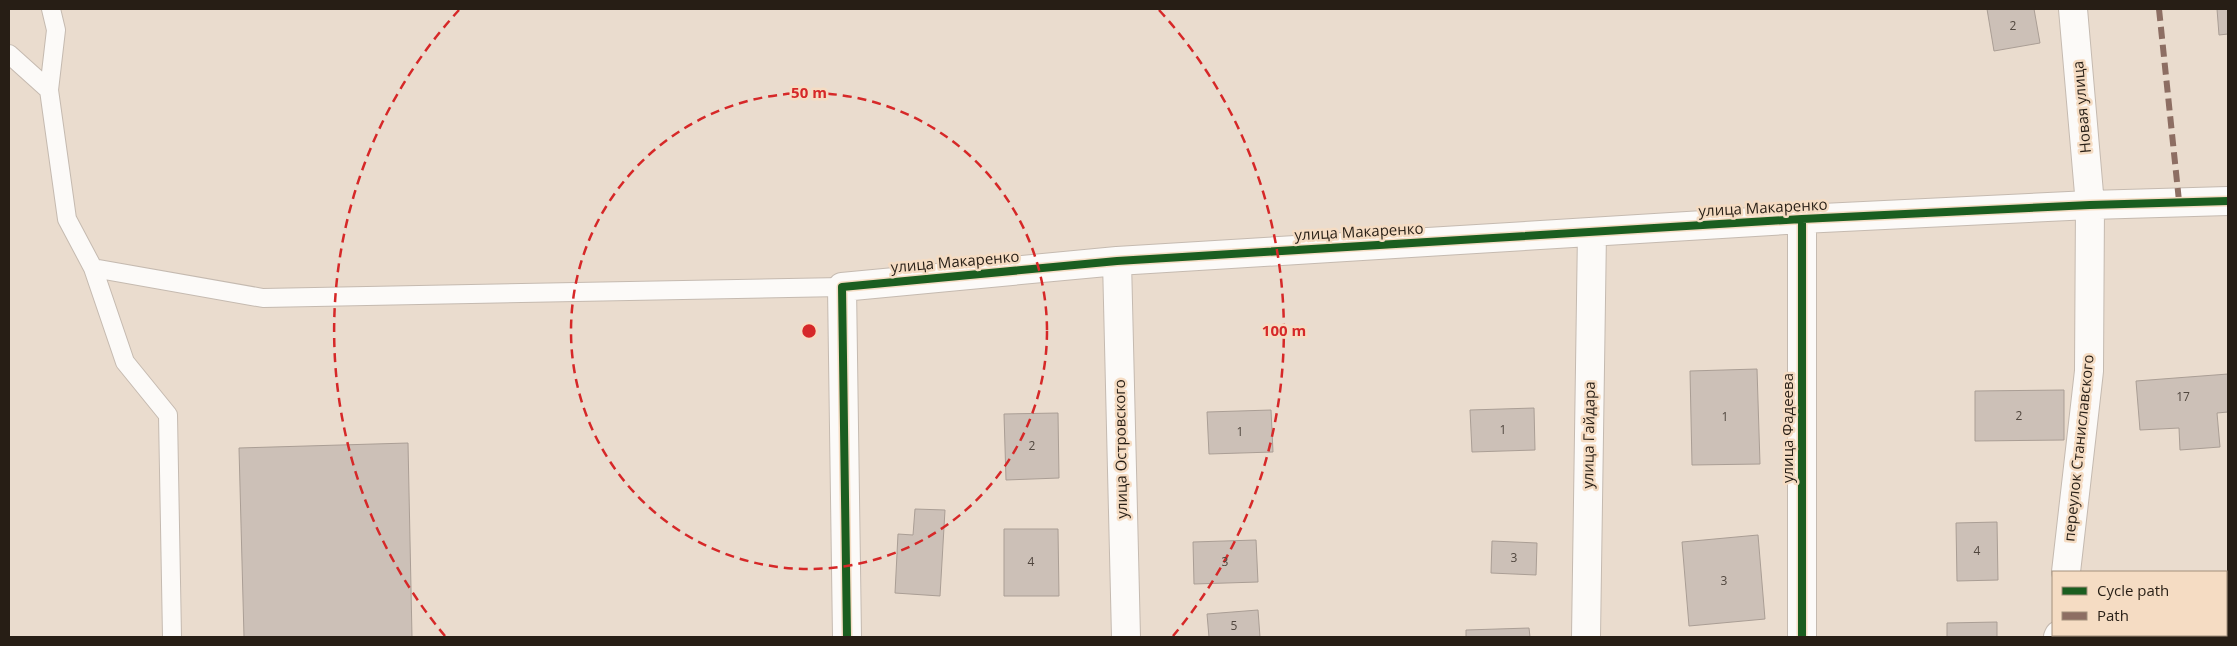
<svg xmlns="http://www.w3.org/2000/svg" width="2237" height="646" font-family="'Open Sans',sans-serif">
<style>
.building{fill:#ccc0b7;stroke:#aa9e95}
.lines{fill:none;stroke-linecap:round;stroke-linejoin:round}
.service-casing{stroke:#c5bab0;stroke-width:20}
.minor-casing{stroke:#c5bab0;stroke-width:30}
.service{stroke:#fcfaf8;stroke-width:18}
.minor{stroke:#fcfaf8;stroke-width:28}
.quiet{stroke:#8d6e63;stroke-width:6;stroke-dasharray:12 6;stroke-linecap:butt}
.cycleway-casing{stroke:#f5dcc3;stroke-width:11}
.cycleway{stroke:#1b5e20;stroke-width:8}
.ring{fill:none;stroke:#d62828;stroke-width:2.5;stroke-dasharray:9 6}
.labels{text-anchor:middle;stroke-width:5;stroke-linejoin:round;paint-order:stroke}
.number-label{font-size:12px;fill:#50463e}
.street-label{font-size:15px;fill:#271e15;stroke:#f5dcc3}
.centre{fill:#d62828;stroke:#f5dcc3;stroke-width:2.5}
.ring-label{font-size:15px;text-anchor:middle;font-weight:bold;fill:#d62828;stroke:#f5dcc3;stroke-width:5;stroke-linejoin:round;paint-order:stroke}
</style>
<rect width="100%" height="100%" fill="#eadcce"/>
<path class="building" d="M 1987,9 L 2034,9 L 2040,43 L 1994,51 Z
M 2217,9 L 2228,9 L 2228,34 L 2219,35 Z
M 1757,369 L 1760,464 L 1692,465 L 1690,371 Z
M 2228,374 L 2228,412 L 2217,413 L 2220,447 L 2180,450 L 2179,428 L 2140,430 L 2136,381 Z
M 2064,390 L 2064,440 L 1975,441 L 1975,391 Z
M 1534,408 L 1535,450 L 1472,452 L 1470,410 Z
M 1271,410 L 1273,452 L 1209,454 L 1207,412 Z
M 1058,413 L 1059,478 L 1006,480 L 1004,414 Z
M 408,443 L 412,637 L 244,637 L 239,448 Z
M 915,509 L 945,510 L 940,596 L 895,593 L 898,534 L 913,535 Z
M 1997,522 L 1998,580 L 1957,581 L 1956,523 Z
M 1004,529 L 1058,529 L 1059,596 L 1004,596 Z
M 1758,535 L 1765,619 L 1689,626 L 1682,542 Z
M 1256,540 L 1258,582 L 1194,584 L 1193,542 Z
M 1492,541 L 1537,543 L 1536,575 L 1491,573 Z
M 1258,610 L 1260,637 L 1209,637 L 1207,614 Z
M 1997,622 L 1997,637 L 1947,637 L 1947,623 Z
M 1529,628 L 1530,637 L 1466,637 L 1466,630 Z"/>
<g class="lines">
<defs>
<path id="service" d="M 9,54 L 49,90 L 67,219 L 93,268
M 49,90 L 56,30 L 51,9
M 172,637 L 168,415 L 125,362 L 93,268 L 263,298 L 842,287"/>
<path id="minor" d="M 1117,261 L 1126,637
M 2066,572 L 2089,371 L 2090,205 L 2073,9
M 847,637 L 842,287 L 1117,261 L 1802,219 L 2090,205 L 2228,201
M 1586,637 L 1592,232
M 1802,637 L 1802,219
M 2058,637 L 2059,635"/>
</defs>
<use href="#service" class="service-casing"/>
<use href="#minor" class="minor-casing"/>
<use href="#service" class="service"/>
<use href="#minor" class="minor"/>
<path class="quiet" d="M 2159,9 L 2179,201"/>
<defs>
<path id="cycleway" d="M 847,637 L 842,287 L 1117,261 L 1802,219 L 2090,205 L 2228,201
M 1802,637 L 1802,219"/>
</defs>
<use href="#cycleway" class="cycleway-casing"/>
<use href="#cycleway" class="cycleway"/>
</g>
<g class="ring">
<circle cx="809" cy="331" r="238"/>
<path d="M445 636A475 475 0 0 1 459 10M1159 10A475 475 0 0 1 1173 636"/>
</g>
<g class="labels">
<g class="number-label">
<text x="2013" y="30">2</text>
<text x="2183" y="401">17</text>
<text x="2019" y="420">2</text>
<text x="1725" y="421">1</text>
<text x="1503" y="434">1</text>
<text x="1240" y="436">1</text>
<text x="1032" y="450">2</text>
<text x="1977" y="555">4</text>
<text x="1514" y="562">3</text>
<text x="1031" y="566">4</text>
<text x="1225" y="566">3</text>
<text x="1724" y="585">3</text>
<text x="1234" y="630">5</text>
</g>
<g class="street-label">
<text transform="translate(2082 107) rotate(-95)" y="5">Новая улица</text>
<text transform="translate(1763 208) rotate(-3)" y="5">улица Макаренко</text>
<text transform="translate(1359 232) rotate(-3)" y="5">улица Макаренко</text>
<text transform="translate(955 262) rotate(-5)" y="5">улица Макаренко</text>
<text transform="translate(1788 428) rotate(-90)" y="5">улица Фадеева</text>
<text transform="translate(1589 435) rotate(-89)" y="5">улица Гайдара</text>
<text transform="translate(2079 448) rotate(-84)" y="5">переулок Станиславского</text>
<text transform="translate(1121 449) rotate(-91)" y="5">улица Островского</text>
</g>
</g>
<circle cx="809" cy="331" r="8" class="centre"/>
<g class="ring-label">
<text x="809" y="98">50 m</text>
<text x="1284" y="336">100 m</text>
</g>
<rect width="2237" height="646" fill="none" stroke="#271e15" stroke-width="20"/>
<rect x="2052" y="571" width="175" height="65" fill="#f5dcc3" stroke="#a3907d"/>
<rect x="2062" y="587" width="25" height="8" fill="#1b5e20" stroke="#a3907d"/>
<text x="2097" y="596" font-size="15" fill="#271e15">Cycle path</text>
<rect x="2062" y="612" width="25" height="8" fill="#8d6e63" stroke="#a3907d"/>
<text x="2097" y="621" font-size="15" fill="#271e15">Path</text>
</svg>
